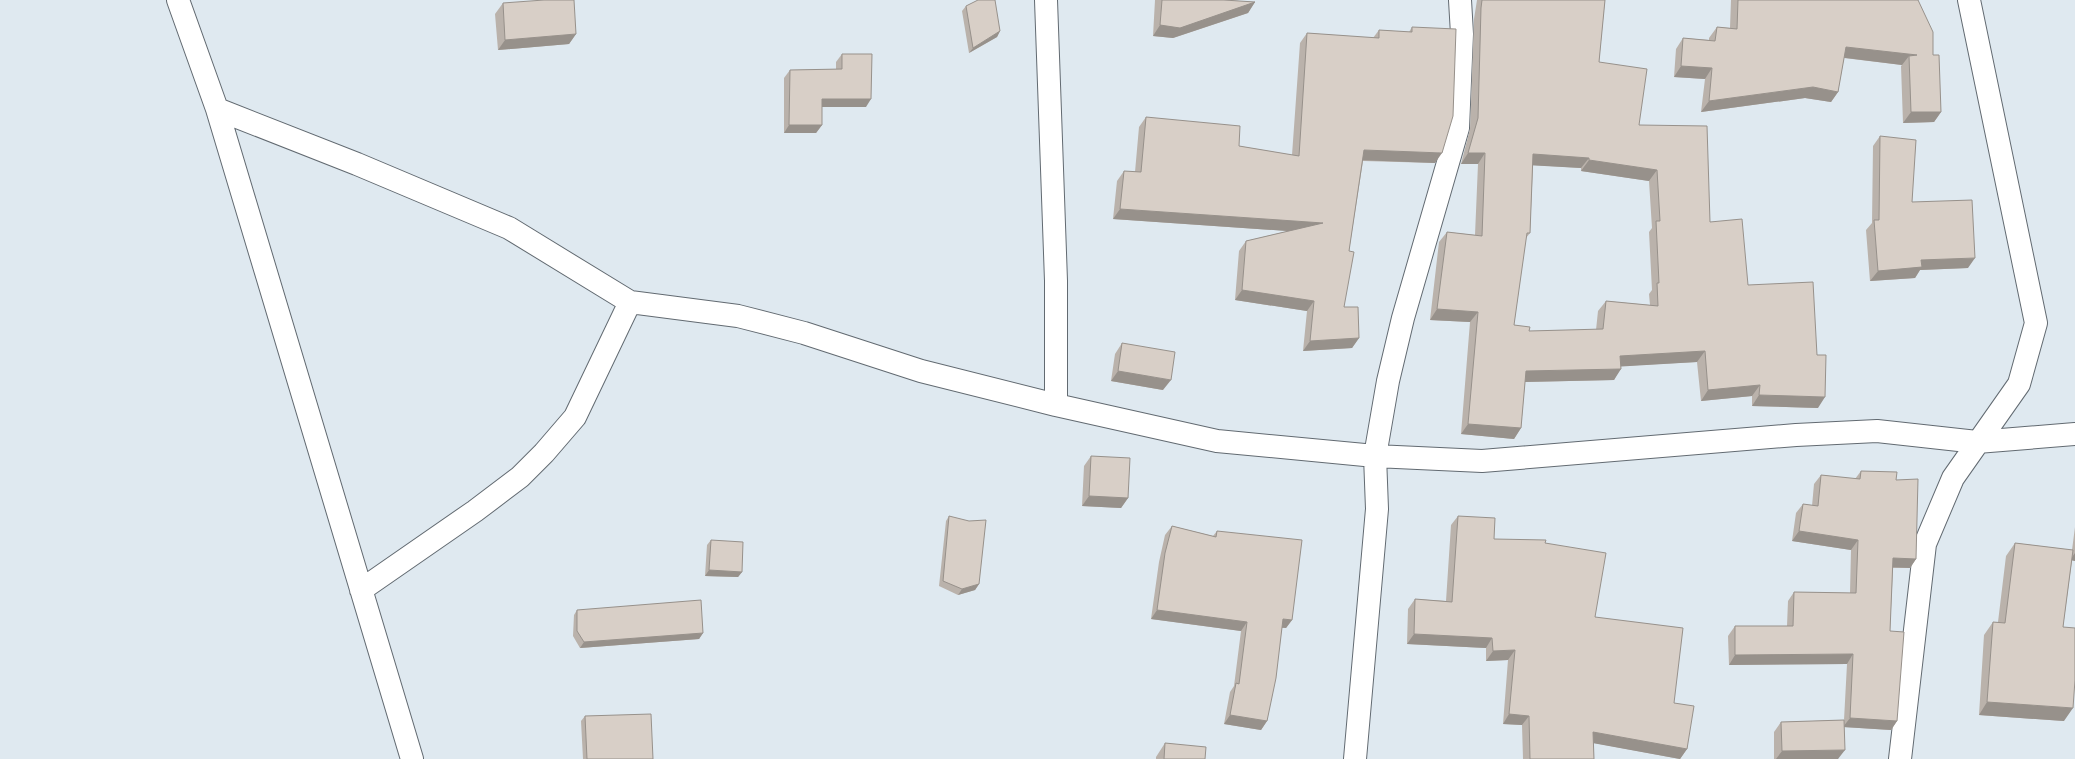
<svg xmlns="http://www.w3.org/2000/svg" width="2075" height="759" font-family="Quicksand,sans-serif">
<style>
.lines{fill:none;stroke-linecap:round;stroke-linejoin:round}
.minor-casing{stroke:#626a71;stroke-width:24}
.minor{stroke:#fff;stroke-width:22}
.wall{fill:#bab2ab;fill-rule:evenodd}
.shaded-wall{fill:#97918b}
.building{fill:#d8cfc7;stroke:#97918b;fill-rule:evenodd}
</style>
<rect width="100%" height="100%" fill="#dfe9f0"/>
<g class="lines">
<defs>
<path id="minor" d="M 178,0 L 217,109 L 412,759
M 1046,0 L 1056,281 L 1056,405
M 217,109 L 357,164 L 509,228 L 630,302 L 738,316 L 804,333 L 921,371 L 1056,405 L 1217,441 L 1375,456 L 1482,461 L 1796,435 L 1877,431 L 1977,442 L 2075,434
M 361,590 L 475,511 L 520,477 L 544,453 L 575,417 L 630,302
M 1355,759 L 1377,509 L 1375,456 L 1388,381 L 1403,318 L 1458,128 L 1462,34 L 1460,0
M 1900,759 L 1925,544 L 1953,478 L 2019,384 L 2036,323 L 1969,0"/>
</defs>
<use href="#minor" class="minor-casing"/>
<use href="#minor" class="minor"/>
</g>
<path class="wall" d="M 1155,0 L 1224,0 L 1255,2 L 1248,13 L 1173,38 L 1153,36 Z
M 1477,0 L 1605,0 L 1599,62 L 1639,125 L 1710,222 L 1748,285 L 1818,408 L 1752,406 L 1752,396 L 1701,401 L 1697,362 L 1621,366 L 1614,380 L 1525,382 L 1521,428 L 1514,439 L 1461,434 L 1470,322 L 1430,320 L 1439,242 L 1447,232 L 1475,235 L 1478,164 L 1461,164 L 1470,129 L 1474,19 ZM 1533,165 L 1581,168 L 1581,171 L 1649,181 L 1652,228 L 1649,232 L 1652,290 L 1649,294 L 1650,305 L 1606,301 L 1598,311 L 1596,330 L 1529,331 L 1514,325 L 1526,238 L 1530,233 Z
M 1731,0 L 1918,0 L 1933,55 L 1941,112 L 1934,122 L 1903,123 L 1901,66 L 1902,65 L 1844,58 L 1838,92 L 1831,102 L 1805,98 L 1701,112 L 1705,79 L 1674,77 L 1676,49 L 1683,38 L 1709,40 L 1709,38 L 1717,27 L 1730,28 Z
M 503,3 L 576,34 L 569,44 L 498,50 L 495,14 Z
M 966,6 L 1000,31 L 997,37 L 969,53 L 962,11 Z
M 1412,27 L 1435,163 L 1363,161 L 1349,251 L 1344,307 L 1359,338 L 1352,348 L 1303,351 L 1307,311 L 1235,300 L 1239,251 L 1246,241 L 1288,231 L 1113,219 L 1117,181 L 1124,171 L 1135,172 L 1139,127 L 1146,117 L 1239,146 L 1292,155 L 1300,43 L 1307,33 L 1373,38 L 1379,30 L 1409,32 Z
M 842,54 L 866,107 L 822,107 L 822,125 L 816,133 L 784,133 L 784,78 L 790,70 L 836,69 L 836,62 Z
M 1880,136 L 1912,202 L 1968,268 L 1920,270 L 1915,278 L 1870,281 L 1866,230 L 1872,223 L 1873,146 Z
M 1122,343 L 1163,390 L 1111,381 L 1115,354 Z
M 1091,456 L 1128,498 L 1121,508 L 1082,506 L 1084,466 Z
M 1861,471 L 1896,480 L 1916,559 L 1910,568 L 1893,568 L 1890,631 L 1897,721 L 1891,730 L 1844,727 L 1838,759 L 1774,759 L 1774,732 L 1781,722 L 1844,720 L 1847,664 L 1729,665 L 1728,636 L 1735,626 L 1787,626 L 1788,601 L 1794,592 L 1850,593 L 1851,550 L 1792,541 L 1796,513 L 1803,504 L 1812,506 L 1814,484 L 1821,475 L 1855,479 Z
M 949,516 L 979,584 L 975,590 L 958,595 L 939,586 L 946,521 Z
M 1458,516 L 1494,539 L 1545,543 L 1595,617 L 1674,703 L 1687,749 L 1680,759 L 1594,743 L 1594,759 L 1523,759 L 1522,725 L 1503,724 L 1508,660 L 1486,661 L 1486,648 L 1407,644 L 1408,609 L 1415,599 L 1446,601 L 1451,525 Z
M 1172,526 L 1213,536 L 1217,531 L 1292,620 L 1286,628 L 1282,628 L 1267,721 L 1261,730 L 1224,724 L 1230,692 L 1234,686 L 1241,631 L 1151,619 L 1159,562 L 1165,535 Z
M 2075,527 L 2075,561 L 2072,560 L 2063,627 L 2064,721 L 1979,715 L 1984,635 L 1993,622 L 1998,622 L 2006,556 L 2015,543 L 2072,550 Z
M 711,540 L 742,572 L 738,577 L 705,576 L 707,545 Z
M 577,610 L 703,633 L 699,639 L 580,648 L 573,636 L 574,615 Z
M 585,716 L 653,759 L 583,759 L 581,721 Z
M 1165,743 L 1205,759 L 1156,759 L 1156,757 Z"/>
<path class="shaded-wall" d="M 1255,2 L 1248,13 L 1173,38 L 1153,36 L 1160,25 Z
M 1000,31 L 997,37 L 969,53 L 973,48 Z
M 576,34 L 569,44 L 498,50 L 505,40 Z
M 1846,47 L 1917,55 L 1909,56 L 1902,65 L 1838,57 Z
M 1681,66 L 1712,68 L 1705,79 L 1674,77 Z
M 1813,87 L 1838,92 L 1831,102 L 1805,98 L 1701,112 L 1709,101 Z
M 822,99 L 871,99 L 866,107 L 816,107 Z
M 1911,112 L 1941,112 L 1934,122 L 1903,123 Z
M 789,125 L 822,125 L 816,133 L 784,133 Z
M 1364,150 L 1442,153 L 1435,163 L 1357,160 Z
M 1468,153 L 1485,153 L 1478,164 L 1461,164 Z
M 1533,154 L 1589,158 L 1581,168 L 1526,165 Z
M 1589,160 L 1657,170 L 1649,181 L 1581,171 Z
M 1120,209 L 1323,223 L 1316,233 L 1113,219 Z
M 1975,258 L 1968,268 L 1920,270 L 1915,278 L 1870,281 L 1878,271 L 1921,260 Z
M 1242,290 L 1314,301 L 1307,311 L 1235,300 Z
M 1437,309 L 1478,312 L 1470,322 L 1430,320 Z
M 1359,338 L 1352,348 L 1303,351 L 1310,341 Z
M 1705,351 L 1697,362 L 1613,367 L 1620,356 Z
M 1621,369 L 1614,380 L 1518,382 L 1526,371 Z
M 1118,371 L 1171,380 L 1163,390 L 1111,381 Z
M 1760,385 L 1752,396 L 1701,401 L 1708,390 Z
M 1759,395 L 1825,397 L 1818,408 L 1752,406 Z
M 1468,424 L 1521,428 L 1514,439 L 1461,434 Z
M 1089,496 L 1128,498 L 1121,508 L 1082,506 Z
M 1799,531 L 1858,540 L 1851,550 L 1792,541 Z
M 2075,553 L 2075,561 L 2070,560 Z
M 1893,558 L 1916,559 L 1910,568 L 1887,567 Z
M 709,570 L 742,572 L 738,577 L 705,576 Z
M 979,584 L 975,590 L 958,595 L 962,589 Z
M 1157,610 L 1247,622 L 1241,631 L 1151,619 Z
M 1283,619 L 1292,620 L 1286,628 L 1277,627 Z
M 703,633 L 699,639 L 580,648 L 584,642 Z
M 1414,634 L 1492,638 L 1486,648 L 1407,644 Z
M 1515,650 L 1508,660 L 1486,661 L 1493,651 Z
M 1853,654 L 1847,664 L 1729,665 L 1735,655 Z
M 1987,702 L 2073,708 L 2064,721 L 1979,715 Z
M 1509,714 L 1529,716 L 1522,725 L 1503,724 Z
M 1230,715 L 1267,721 L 1261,730 L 1224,724 Z
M 1850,718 L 1897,721 L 1891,730 L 1843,727 Z
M 1593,732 L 1687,749 L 1680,759 L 1587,742 Z
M 1845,750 L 1838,759 L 1776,759 L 1782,751 Z"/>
<path class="building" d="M 544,0 L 574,0 L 576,34 L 505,40 L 503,3 Z
M 978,0 L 995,0 L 1000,31 L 973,48 L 966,6 Z
M 1162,0 L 1224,0 L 1255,2 L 1180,28 L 1160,25 Z
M 1482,0 L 1605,0 L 1599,62 L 1647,69 L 1639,125 L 1707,126 L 1710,222 L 1742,219 L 1748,285 L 1813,282 L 1817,355 L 1826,355 L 1825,397 L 1759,395 L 1760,385 L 1708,390 L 1705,351 L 1620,356 L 1621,369 L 1526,371 L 1521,428 L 1468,424 L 1478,312 L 1437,309 L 1447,232 L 1482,236 L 1485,153 L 1468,153 L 1478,118 L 1481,8 ZM 1533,154 L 1589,158 L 1589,160 L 1657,170 L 1660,221 L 1656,221 L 1659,283 L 1657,283 L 1658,306 L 1606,301 L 1603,329 L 1529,331 L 1530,327 L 1514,325 L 1527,233 L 1530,233 Z
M 1738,0 L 1918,0 L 1933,32 L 1933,55 L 1939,55 L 1941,112 L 1911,112 L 1909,56 L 1917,55 L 1846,47 L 1838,92 L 1813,87 L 1709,101 L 1712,68 L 1681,66 L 1683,38 L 1715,41 L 1717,27 L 1737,29 Z
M 1412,27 L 1456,29 L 1453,116 L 1442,153 L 1364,150 L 1349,251 L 1354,252 L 1344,307 L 1358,307 L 1359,338 L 1310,341 L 1314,301 L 1242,290 L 1246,241 L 1323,223 L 1120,209 L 1124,171 L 1141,172 L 1146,117 L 1240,126 L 1239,146 L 1299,156 L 1307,33 L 1379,38 L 1379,30 L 1412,32 Z
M 842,54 L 872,54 L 871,99 L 822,99 L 822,125 L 789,125 L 790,70 L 842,69 Z
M 1880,136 L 1916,140 L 1912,202 L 1972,200 L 1975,258 L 1921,260 L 1922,267 L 1878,271 L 1874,220 L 1879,220 Z
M 1122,343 L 1175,352 L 1171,380 L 1118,371 Z
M 1091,456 L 1130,458 L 1128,498 L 1089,496 Z
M 1861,471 L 1897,472 L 1896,480 L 1918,479 L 1916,559 L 1893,558 L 1890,631 L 1904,632 L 1897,721 L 1850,718 L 1853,654 L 1735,655 L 1735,626 L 1793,626 L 1794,592 L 1856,593 L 1858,540 L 1799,531 L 1803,504 L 1818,506 L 1821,475 L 1860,479 Z
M 949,516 L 969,521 L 986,520 L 979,584 L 962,589 L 943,581 Z
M 1458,516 L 1495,518 L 1494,539 L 1546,540 L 1545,543 L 1606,553 L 1595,617 L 1683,628 L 1674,703 L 1694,706 L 1687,749 L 1593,732 L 1594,759 L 1530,759 L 1529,716 L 1509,714 L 1515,650 L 1493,651 L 1492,638 L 1414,634 L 1415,599 L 1452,602 Z
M 1172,526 L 1216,537 L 1217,531 L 1302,540 L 1292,620 L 1283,619 L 1276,678 L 1267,721 L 1230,715 L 1236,683 L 1239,684 L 1247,622 L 1157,610 L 1165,553 Z
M 711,540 L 743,542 L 742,572 L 709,570 Z
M 2015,543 L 2073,550 L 2063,627 L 2075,628 L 2075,680 L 2073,708 L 1987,702 L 1993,622 L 2005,623 Z
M 701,600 L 703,633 L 584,642 L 577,631 L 577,610 Z
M 651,714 L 653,759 L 587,759 L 585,716 Z
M 1844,720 L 1845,750 L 1782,751 L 1781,722 Z
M 1165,743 L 1206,747 L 1205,759 L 1164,759 Z"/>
</svg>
